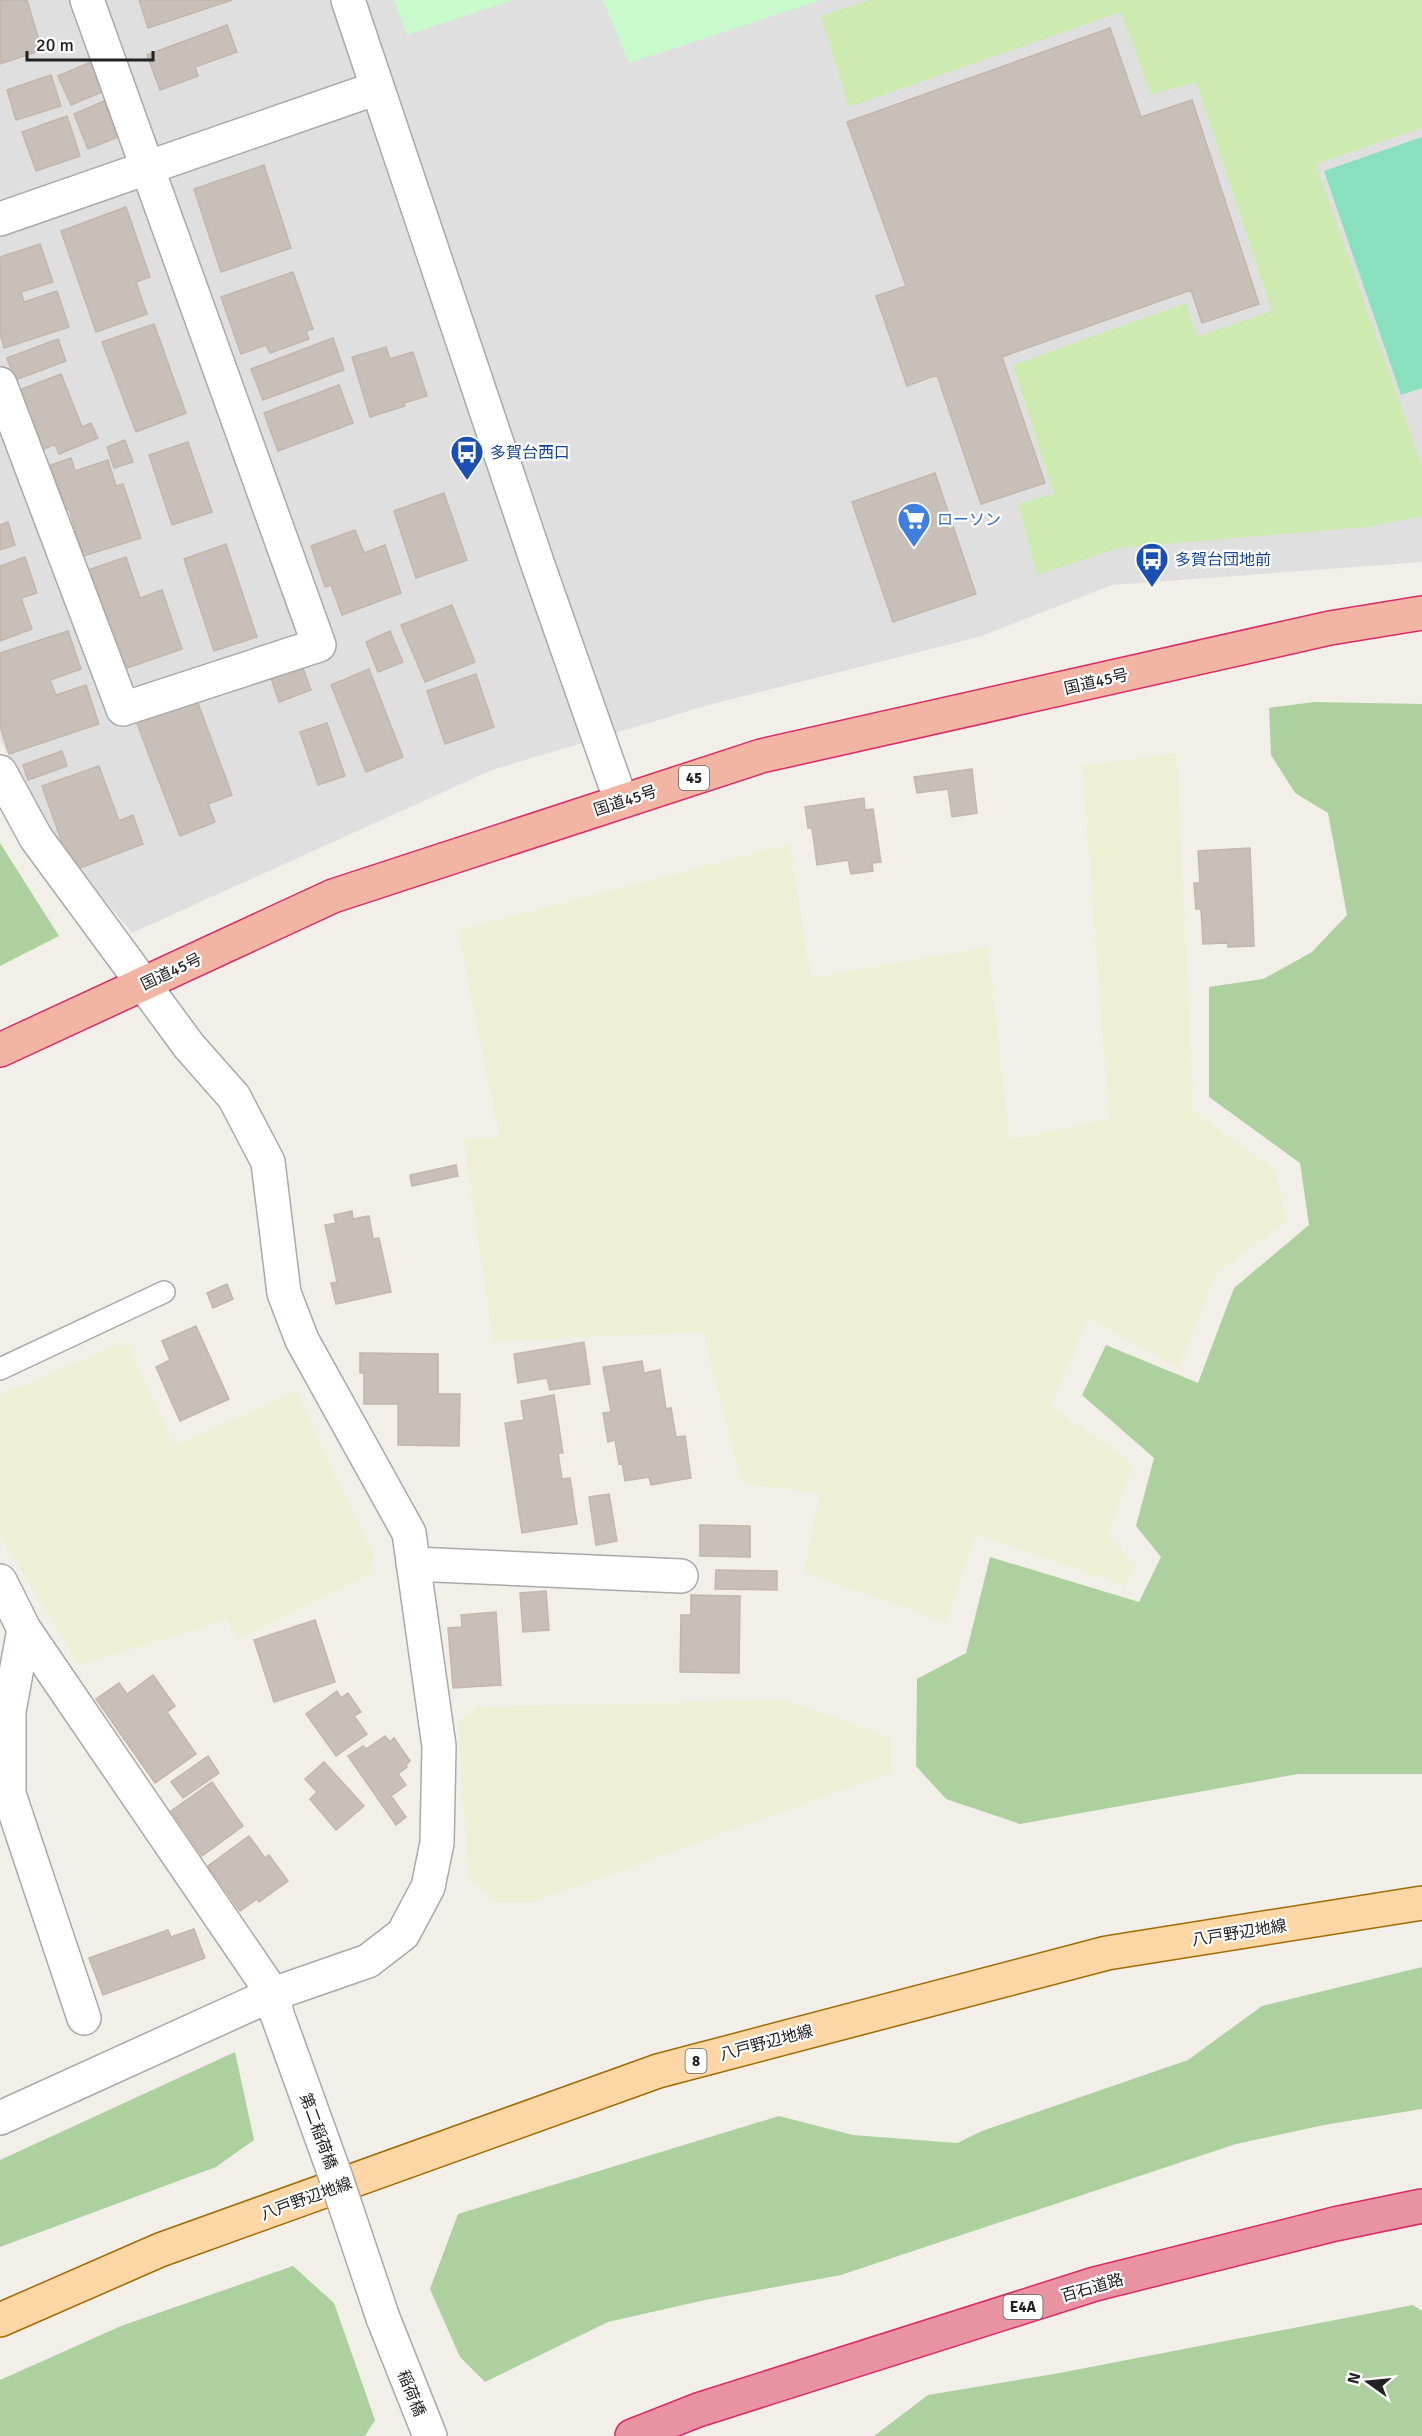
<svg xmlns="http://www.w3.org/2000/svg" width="1422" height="2436" font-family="Signika,'Noto Sans JP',sans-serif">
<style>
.residential{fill:#e0dfdf}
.farmland{fill:#eef0d5}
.grass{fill:#cdebb0}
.forest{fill:#add19e}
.park{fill:#c8facc}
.pitch{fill:#88e0be}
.building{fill:#c7bfb8;stroke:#c4b6ab;stroke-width:1.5}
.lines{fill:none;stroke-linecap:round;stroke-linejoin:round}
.service-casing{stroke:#a9a9a9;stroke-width:24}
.minor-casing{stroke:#a9a9a9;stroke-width:36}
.tertiary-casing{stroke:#a9a9a9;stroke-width:36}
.primary-casing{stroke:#a06b00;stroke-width:36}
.trunk-casing{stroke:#dc2a67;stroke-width:36}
.motorway-casing{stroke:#dc2a67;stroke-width:36}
.service{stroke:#fff;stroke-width:21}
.minor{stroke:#fff;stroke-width:33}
.tertiary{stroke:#fff;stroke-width:33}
.primary{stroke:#fcd6a4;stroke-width:33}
.trunk{stroke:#f2b4a3;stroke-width:33}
.motorway{stroke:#e892a2;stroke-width:33}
.minor-bridge-casing{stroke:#a9a9a9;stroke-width:36;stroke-linecap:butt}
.minor-bridge{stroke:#fff;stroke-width:33}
.labels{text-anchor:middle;stroke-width:4.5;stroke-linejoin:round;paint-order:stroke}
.shield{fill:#fff;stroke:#646464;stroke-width:1.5}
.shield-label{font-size:15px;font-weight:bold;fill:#222}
.transit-label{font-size:16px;fill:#164399;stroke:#fff;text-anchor:start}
.shop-label{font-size:16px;fill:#366cbe;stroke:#fff;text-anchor:start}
.street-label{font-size:16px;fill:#222;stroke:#fff}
</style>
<rect width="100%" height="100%" fill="#f2efe9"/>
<path class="residential" d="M 0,0 L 1422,0 L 1422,562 L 1112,585 L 979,637 L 712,704 L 492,770 L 132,933 L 48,832 L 0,739 Z"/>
<path class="farmland" d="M 1177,753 L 1194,1112 L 1275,1170 L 1287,1221 L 1216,1274 L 1179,1369 L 1088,1318 L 1051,1406 L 1134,1464 L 1108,1534 L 1136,1567 L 1124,1586 L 976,1534 L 946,1623 L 804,1572 L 820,1493 L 741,1483 L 703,1332 L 493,1341 L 463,1139 L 500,1138 L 458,930 L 790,844 L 811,978 L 988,947 L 1010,1140 L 1109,1119 L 1082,766 Z
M 126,1341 L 174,1446 L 296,1391 L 374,1556 L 369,1575 L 239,1639 L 227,1620 L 79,1665 L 0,1535 L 0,1395 Z
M 785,1700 L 890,1737 L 892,1772 L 534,1902 L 494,1902 L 468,1876 L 458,1722 L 479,1707 Z"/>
<path class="grass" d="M 870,0 L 1422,0 L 1422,128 L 1316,164 L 1422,466 L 1422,516 L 1369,527 L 1118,548 L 1037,575 L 1018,504 L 1054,494 L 1013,365 L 1186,303 L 1197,337 L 1272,311 L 1196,82 L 1151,95 L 1121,12 L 849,107 L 821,16 Z"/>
<path class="forest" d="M 1314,702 L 1422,704 L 1422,1774 L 1298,1774 L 1020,1824 L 946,1799 L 916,1766 L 917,1679 L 966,1653 L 990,1557 L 1139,1602 L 1161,1557 L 1136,1526 L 1154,1458 L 1082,1395 L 1106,1345 L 1198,1383 L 1234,1288 L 1309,1225 L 1300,1163 L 1209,1097 L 1209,987 L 1263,979 L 1312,952 L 1347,915 L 1328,813 L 1295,793 L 1271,755 L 1269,708 Z
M 0,843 L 59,936 L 0,966 Z
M 1422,1967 L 1422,2109 L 1324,2125 L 1236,2144 L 841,2275 L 705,2300 L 608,2322 L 485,2382 L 460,2357 L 430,2289 L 458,2214 L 779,2116 L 853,2135 L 957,2143 L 982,2131 L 1188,2060 L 1262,2006 Z
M 235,2052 L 254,2140 L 216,2167 L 0,2247 L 0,2160 Z
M 293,2266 L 334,2303 L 375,2420 L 365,2436 L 0,2436 L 0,2380 L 121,2326 Z
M 1413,2305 L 1422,2311 L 1422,2436 L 874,2436 L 928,2395 L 1054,2374 Z"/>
<path class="park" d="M 394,0 L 514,0 L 407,35 Z
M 603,0 L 821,0 L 629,63 Z"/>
<path class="pitch" d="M 1422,137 L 1422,388 L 1401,395 L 1324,171 Z"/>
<path class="building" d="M 0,0 L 27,0 L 42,50 L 0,64 Z
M 139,0 L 232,0 L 148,28 Z
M 227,25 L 237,52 L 195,67 L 198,76 L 160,90 L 147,55 Z
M 1110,28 L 1141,117 L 1192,100 L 1259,304 L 1202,323 L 1191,290 L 1002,357 L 1045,483 L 981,504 L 937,375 L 907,386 L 876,296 L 906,286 L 847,122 Z
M 91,62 L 104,91 L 71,105 L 58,76 Z
M 51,75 L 61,106 L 16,120 L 7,90 Z
M 104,101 L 118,137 L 88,149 L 74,114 Z
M 67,116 L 80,156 L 36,171 L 22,132 Z
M 264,165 L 291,248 L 221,272 L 194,189 Z
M 126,207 L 150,277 L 136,282 L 147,314 L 96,332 L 61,231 Z
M 40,244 L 53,282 L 21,292 L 24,302 L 57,291 L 69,327 L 4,348 L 0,333 L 0,257 Z
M 293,272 L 313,329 L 306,331 L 309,339 L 270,353 L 266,345 L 241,354 L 221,297 Z
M 154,324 L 186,413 L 136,432 L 102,342 Z
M 333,338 L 344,370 L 263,400 L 251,369 Z
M 58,339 L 66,361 L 15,380 L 7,358 Z
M 386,347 L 390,359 L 413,352 L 427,396 L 404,403 L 405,406 L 370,417 L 352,357 Z
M 61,374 L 82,427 L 91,423 L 98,438 L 59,454 L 55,444 L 42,450 L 19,390 Z
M 339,385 L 353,423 L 278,451 L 264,413 Z
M 125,440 L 133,462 L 114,468 L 107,447 Z
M 188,442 L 212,512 L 172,525 L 149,455 Z
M 71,458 L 75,471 L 108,460 L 116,486 L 123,484 L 141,538 L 83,556 L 69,509 L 66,510 L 51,465 Z
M 935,473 L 976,594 L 893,622 L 852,502 Z
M 444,493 L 467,560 L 416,578 L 394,511 Z
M 8,522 L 15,545 L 0,550 L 0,525 Z
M 355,530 L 364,553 L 385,545 L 401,593 L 342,615 L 331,585 L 325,587 L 311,546 Z
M 226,544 L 257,637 L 214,651 L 184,559 Z
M 25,557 L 37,593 L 21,598 L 32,629 L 0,641 L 0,566 Z
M 126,557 L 140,598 L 162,590 L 182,649 L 124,669 L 88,570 Z
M 452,605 L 475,662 L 425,682 L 401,625 Z
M 68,631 L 81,669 L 50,680 L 56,695 L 86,685 L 99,724 L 9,754 L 0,726 L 0,653 Z
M 390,631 L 403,662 L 378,672 L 366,642 Z
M 300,660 L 311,690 L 279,702 L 269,672 Z
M 369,669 L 403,757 L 366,772 L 331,685 Z
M 476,674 L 494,727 L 445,744 L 427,691 Z
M 196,698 L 232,795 L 208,804 L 215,822 L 180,836 L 136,721 Z
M 327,723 L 345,776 L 318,785 L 300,732 Z
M 62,751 L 67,766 L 28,780 L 23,765 Z
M 99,766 L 119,821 L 133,815 L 143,844 L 72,871 L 42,786 Z
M 972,769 L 977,813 L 952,817 L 948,789 L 917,793 L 914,777 Z
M 864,798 L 865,810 L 873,809 L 881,862 L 872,863 L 873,871 L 851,874 L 848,860 L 817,865 L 812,828 L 808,828 L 805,807 Z
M 1250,848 L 1254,946 L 1228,947 L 1228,943 L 1203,944 L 1201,909 L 1196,909 L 1194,883 L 1200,883 L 1198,851 Z
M 456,1165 L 458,1176 L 412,1186 L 410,1175 Z
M 352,1211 L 353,1219 L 369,1216 L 373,1239 L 379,1238 L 391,1292 L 336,1304 L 331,1283 L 337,1282 L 325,1225 L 336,1223 L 334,1215 Z
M 227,1284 L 233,1299 L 213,1308 L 207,1293 Z
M 196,1326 L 229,1399 L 180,1421 L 156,1367 L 170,1360 L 162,1341 Z
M 584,1342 L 590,1384 L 550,1390 L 547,1378 L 518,1383 L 514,1354 Z
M 360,1353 L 438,1354 L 438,1394 L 460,1394 L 459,1446 L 398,1445 L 398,1404 L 364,1404 L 364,1373 L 360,1373 Z
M 642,1361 L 644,1373 L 660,1370 L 666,1409 L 671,1408 L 676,1437 L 685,1436 L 691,1478 L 651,1485 L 649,1477 L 625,1481 L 622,1463 L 619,1464 L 615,1440 L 608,1442 L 603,1413 L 611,1412 L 603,1367 Z
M 554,1395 L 563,1453 L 558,1453 L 562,1479 L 570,1478 L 577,1524 L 522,1533 L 505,1423 L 524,1420 L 521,1401 Z
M 609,1494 L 617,1541 L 596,1545 L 589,1497 Z
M 700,1525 L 750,1526 L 750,1557 L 700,1556 Z
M 716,1570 L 777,1571 L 777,1590 L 715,1589 Z
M 546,1591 L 549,1630 L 523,1632 L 520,1593 Z
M 691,1595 L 740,1596 L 739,1673 L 680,1672 L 681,1615 L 691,1615 Z
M 496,1612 L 501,1685 L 453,1688 L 448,1628 L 462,1627 L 461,1615 Z
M 315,1620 L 335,1682 L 274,1702 L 254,1640 Z
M 153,1675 L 175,1706 L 167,1712 L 196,1754 L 155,1783 L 96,1699 L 119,1683 L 127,1694 Z
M 337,1691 L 341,1698 L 348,1693 L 361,1712 L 354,1716 L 367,1734 L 336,1756 L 306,1714 Z
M 385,1736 L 390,1742 L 394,1738 L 410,1761 L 406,1765 L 407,1767 L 398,1774 L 406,1785 L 391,1796 L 406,1817 L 396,1825 L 348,1756 L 363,1746 L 366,1749 Z
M 208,1756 L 219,1773 L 183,1798 L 171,1782 Z
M 324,1762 L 364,1806 L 336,1830 L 310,1799 L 317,1792 L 305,1779 Z
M 212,1782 L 243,1826 L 202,1856 L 171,1811 Z
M 249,1836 L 265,1858 L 269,1855 L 288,1881 L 259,1902 L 257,1899 L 240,1911 L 208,1866 Z
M 194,1929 L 205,1958 L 103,1995 L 89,1958 L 168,1930 L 171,1937 Z"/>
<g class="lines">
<defs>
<path id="service" d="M 0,1369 L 164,1292"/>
<path id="minor" d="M 0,219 L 377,88
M 0,384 L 123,709 L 319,645 L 87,0
M 0,772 L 36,838 L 189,1046 L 234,1097 L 268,1162 L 284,1293 L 302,1340 L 409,1533 L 439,1746 L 437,1843 L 428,1887 L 403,1934 L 368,1961 L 273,1994 L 0,2118
M 413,1564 L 681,1576
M 0,1581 L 24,1629 L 273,1994 L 277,2014
M 24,1629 L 9,1711 L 9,1794 L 84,2018
M 383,2318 L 430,2436"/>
<path id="tertiary" d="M 348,0 L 538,565 L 621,801"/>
<path id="primary" d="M 0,2320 L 160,2250 L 658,2071 L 1107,1953 L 1422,1903"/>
<path id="trunk" d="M 0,1050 L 333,896 L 761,756 L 1330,628 L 1422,613"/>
<path id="motorway" d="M 632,2436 L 698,2410 L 1095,2284 L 1335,2224 L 1422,2206"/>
</defs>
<use href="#service" class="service-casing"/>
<use href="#minor" class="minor-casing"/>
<use href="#tertiary" class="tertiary-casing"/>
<use href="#primary" class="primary-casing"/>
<use href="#trunk" class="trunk-casing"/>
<use href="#motorway" class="motorway-casing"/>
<use href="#service" class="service"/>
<use href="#minor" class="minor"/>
<use href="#tertiary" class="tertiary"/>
<use href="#primary" class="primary"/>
<use href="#trunk" class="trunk"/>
<use href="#motorway" class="motorway"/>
<defs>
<path id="minor-bridge" d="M 277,2014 L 334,2172 L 383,2318"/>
</defs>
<use href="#minor-bridge" class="minor-bridge-casing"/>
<use href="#minor-bridge" class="minor-bridge"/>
</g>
<defs>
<symbol id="bus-pin" viewBox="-11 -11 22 30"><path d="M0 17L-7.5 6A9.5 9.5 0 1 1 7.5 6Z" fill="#1a4fb4" stroke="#fff"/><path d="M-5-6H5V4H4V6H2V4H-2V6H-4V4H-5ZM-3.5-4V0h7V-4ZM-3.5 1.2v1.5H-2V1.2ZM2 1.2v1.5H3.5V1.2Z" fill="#fff"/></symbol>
<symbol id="supermarket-pin" viewBox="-11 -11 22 30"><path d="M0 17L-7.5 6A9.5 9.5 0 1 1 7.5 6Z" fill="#3f7fe0" stroke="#fff"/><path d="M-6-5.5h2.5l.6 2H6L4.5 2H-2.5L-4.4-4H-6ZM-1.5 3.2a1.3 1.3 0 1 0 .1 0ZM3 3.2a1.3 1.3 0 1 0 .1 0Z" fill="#fff"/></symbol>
</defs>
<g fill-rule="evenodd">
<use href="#bus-pin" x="448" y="433" width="38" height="52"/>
<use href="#supermarket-pin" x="895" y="500" width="38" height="52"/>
<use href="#bus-pin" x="1133" y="540" width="38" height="52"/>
</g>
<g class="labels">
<g class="shield">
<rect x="679" y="766" width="30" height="24" rx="4.5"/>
<rect x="685.5" y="2049" width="21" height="24" rx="4.5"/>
<rect x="1003.5" y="2295" width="39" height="24" rx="4.5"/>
</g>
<g class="shield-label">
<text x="694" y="783">45</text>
<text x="696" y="2066">8</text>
<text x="1023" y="2312">E4A</text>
</g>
<g class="transit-label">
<text x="490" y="458">多賀台西口</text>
<text x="1175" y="565">多賀台団地前</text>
</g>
<g class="shop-label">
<text x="937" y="525">ローソン</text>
</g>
<g class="street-label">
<text transform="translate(1096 681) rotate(-13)" y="6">国道45号</text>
<text transform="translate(625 800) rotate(-18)" y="6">国道45号</text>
<text transform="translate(171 971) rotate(-25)" y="6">国道45号</text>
<text transform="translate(1239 1932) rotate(-9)" y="6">八戸野辺地線</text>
<text transform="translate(766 2042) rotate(-15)" y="6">八戸野辺地線</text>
<text transform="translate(319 2131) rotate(70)" y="6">第二稲荷橋</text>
<text transform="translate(306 2198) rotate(-20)" y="6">八戸野辺地線</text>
<text transform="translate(1092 2287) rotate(-16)" y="6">百石道路</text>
<text transform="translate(412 2393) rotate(68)" y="6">稲荷橋</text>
</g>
</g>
<g transform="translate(1368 2382) rotate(285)" stroke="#ffffff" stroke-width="4.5" paint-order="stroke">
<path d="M0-4.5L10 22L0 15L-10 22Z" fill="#222222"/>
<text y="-9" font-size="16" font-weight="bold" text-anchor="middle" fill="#222222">N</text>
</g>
<path d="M27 51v9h126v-9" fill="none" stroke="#222222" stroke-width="3"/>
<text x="36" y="51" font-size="18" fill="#222222" stroke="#ffffff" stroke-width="4.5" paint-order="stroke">20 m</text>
</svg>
